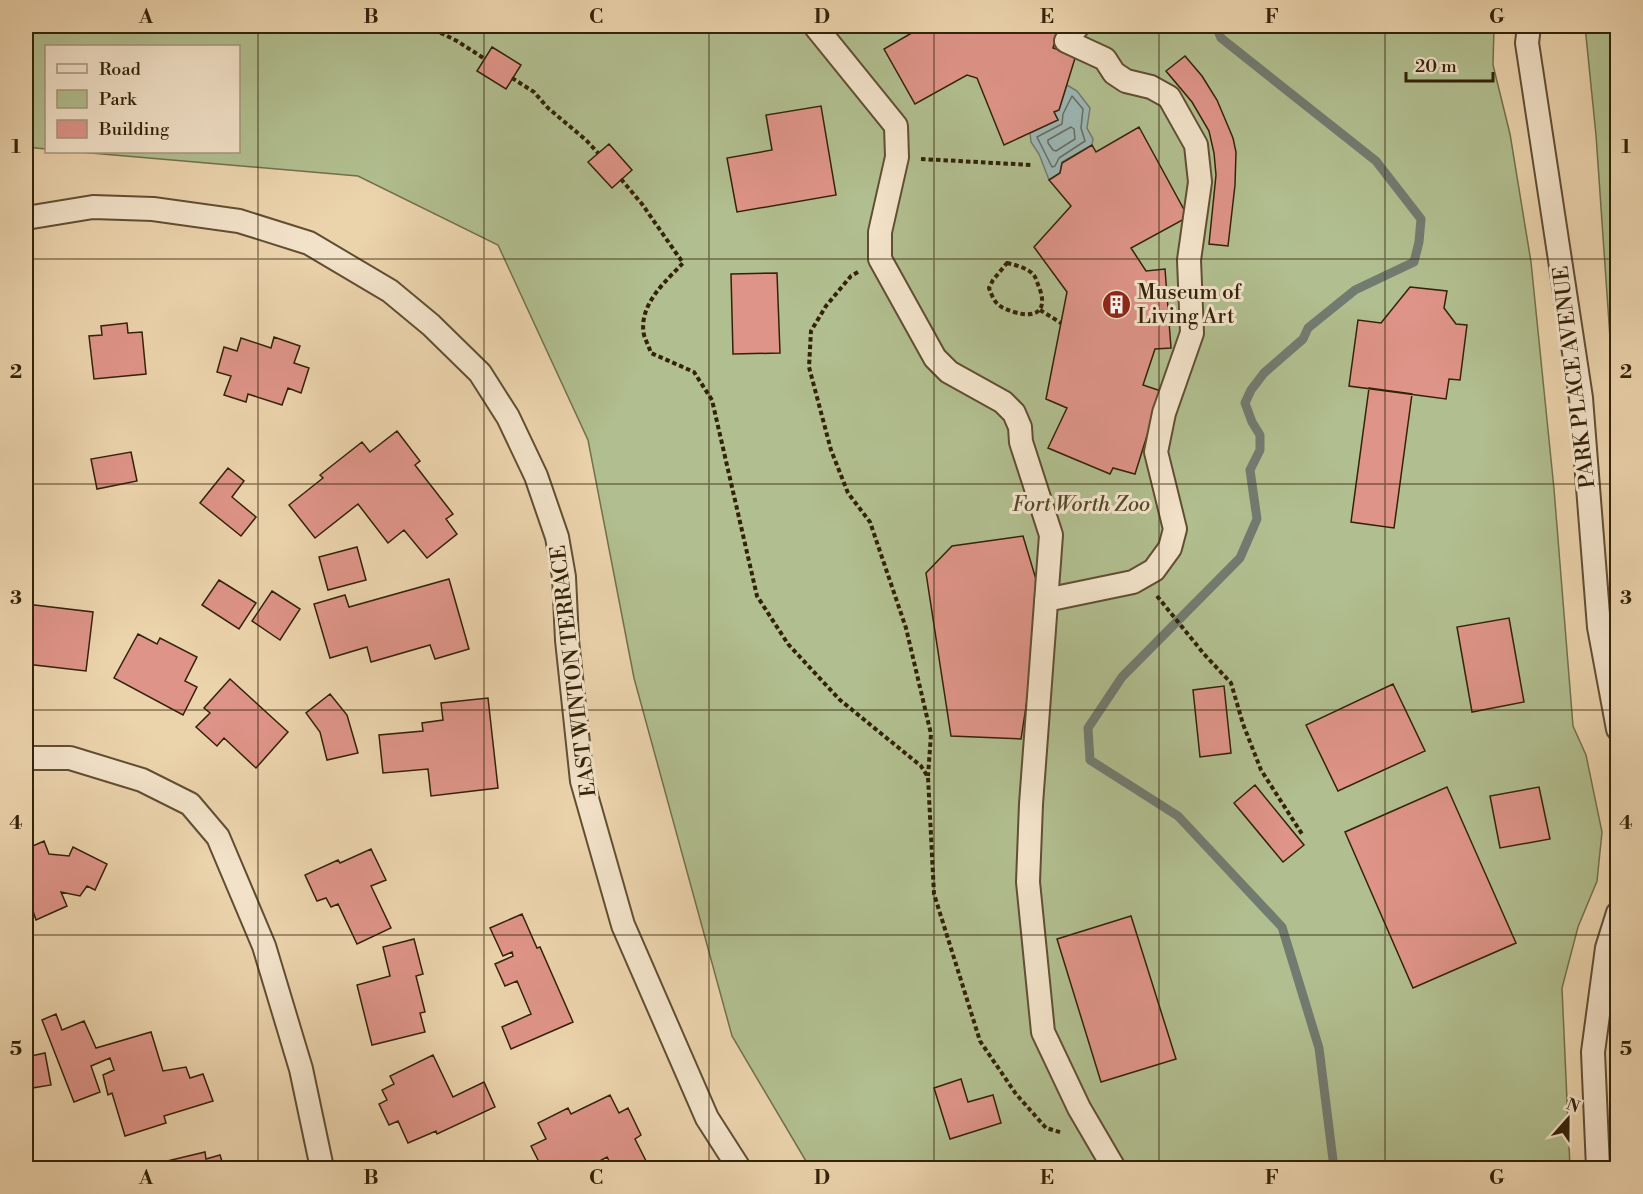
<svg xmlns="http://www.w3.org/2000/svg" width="1643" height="1194" font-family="'Libre Bodoni',serif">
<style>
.green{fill:#b1be8f;stroke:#72704c;stroke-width:1.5}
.water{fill:#9cb6b4;stroke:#727b70;stroke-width:1.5}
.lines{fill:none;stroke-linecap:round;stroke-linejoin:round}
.shore{stroke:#686c5e;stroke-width:1.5}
.stream{stroke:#727b70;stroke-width:9}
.building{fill:#de9488;stroke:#332209;stroke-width:1.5}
.street-casing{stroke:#614e32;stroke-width:26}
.path{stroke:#332209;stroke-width:4;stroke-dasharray:4.5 3;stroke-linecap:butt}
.street{stroke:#f2e2c9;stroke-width:22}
.grid{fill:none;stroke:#332209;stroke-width:1.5;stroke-opacity:0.55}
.labels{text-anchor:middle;stroke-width:6;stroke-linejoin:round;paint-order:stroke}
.poi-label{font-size:21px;fill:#332209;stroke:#f2e2c9;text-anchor:start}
.street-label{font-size:21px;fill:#332209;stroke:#f2e2c9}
.park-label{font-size:21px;font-style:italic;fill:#52492a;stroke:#f2e2c9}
.neatline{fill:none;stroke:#332209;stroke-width:2}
.grid-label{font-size:20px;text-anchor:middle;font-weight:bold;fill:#332209}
</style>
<rect width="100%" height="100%" fill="#ebd3ac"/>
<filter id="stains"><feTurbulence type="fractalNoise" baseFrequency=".00333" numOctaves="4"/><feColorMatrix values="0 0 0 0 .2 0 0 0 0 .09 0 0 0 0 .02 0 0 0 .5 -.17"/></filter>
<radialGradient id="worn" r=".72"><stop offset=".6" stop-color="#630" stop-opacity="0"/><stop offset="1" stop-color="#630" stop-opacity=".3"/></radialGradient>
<path class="green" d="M 26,26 L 1494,26 L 1493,65 L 1510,134 L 1531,262 L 1554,489 L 1573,726 L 1586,755 L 1602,832 L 1597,881 L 1578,927 L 1562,988 L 1570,1168 L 810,1168 L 732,1036 L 634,678 L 588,440 L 498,245 L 358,176 L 79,152 L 238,152 L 238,46 L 46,46 L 46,149 L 26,147 Z
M 1585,26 L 1617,26 L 1617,439 L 1596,135 Z"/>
<path class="water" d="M 1067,85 L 1077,91 L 1090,108 L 1087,128 L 1093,139 L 1092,145 L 1062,162 L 1060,173 L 1049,180 L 1039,154 L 1031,142 L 1030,133 L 1058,120 L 1054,112 L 1059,110 Z"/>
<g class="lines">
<path class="shore" d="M 1072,96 L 1083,109 L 1081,128 L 1085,141 L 1059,158 L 1055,166 L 1052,167 L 1037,137 L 1062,124 L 1063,114 Z
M 1071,127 L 1074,129 L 1075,139 L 1056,151 L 1053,150 L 1048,143 L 1048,140 Z"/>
<path class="stream" d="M 1216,26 L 1221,38 L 1376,161 L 1421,219 L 1419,242 L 1414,262 L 1355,290 L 1308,328 L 1303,339 L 1264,373 L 1251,390 L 1245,403 L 1252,422 L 1260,435 L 1260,450 L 1250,470 L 1257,519 L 1240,558 L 1122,677 L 1088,728 L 1090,760 L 1178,816 L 1282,927 L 1319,1048 L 1334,1168"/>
</g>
<path class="building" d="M 921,26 L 1039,26 L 1058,31 L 1053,48 L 1076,55 L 1059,110 L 1054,112 L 1058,120 L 1004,145 L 977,78 L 967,75 L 915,104 L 884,49 L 922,27 Z
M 492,47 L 521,65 L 506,89 L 477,71 Z
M 1185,56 L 1202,76 L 1217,100 L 1233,138 L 1236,152 L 1235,185 L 1228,246 L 1209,244 L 1216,175 L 1214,153 L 1209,131 L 1192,102 L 1166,71 Z
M 821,106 L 836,195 L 737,212 L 727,158 L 772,150 L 766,115 Z
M 1139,127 L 1188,217 L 1131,248 L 1146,271 L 1165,269 L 1171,348 L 1155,349 L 1143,385 L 1161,391 L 1135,474 L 1113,468 L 1110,474 L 1048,448 L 1067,408 L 1046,399 L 1067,292 L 1034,247 L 1071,206 L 1049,180 L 1060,173 L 1062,163 L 1092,145 L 1096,152 Z
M 609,144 L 632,170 L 612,188 L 588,162 Z
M 777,273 L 780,353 L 733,354 L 731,274 Z
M 1410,287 L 1447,291 L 1444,308 L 1456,324 L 1467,325 L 1460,380 L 1449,379 L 1446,399 L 1349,386 L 1358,320 L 1381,323 Z
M 127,323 L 128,333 L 142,332 L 146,374 L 94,379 L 89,336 L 102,335 L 101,326 Z
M 274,337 L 300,346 L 294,363 L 309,368 L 301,393 L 288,388 L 282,405 L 248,394 L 246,402 L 224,395 L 231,376 L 217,372 L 224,347 L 237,351 L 241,338 L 271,348 Z
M 1369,388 L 1412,394 L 1394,528 L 1351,522 Z
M 397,431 L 420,461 L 415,465 L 453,514 L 446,519 L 457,534 L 427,558 L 404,530 L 388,543 L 358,504 L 315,538 L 289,505 L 323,478 L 320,475 L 362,442 L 370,452 Z
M 131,452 L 137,481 L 97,489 L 91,459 Z
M 228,468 L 244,481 L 232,497 L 256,517 L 241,536 L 200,503 Z
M 1023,536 L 1038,586 L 1037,635 L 1021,739 L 951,736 L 926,573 L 952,546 Z
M 357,547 L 366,580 L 328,590 L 319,557 Z
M 449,579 L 469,649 L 435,659 L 430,645 L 371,662 L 367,647 L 330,658 L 314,604 L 345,595 L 349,607 Z
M 219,580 L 256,603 L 239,629 L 202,605 Z
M 272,591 L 300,609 L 280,640 L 252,621 Z
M 26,604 L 93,612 L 86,671 L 26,664 Z
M 1509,618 L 1524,702 L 1472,712 L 1457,627 Z
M 138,634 L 157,644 L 160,638 L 197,657 L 185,681 L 197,687 L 183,715 L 114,678 Z
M 230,679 L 288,732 L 256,768 L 224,738 L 217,746 L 196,727 L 210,713 L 204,708 Z
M 1393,684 L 1425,751 L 1338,791 L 1306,725 Z
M 1224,686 L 1231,753 L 1200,757 L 1193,690 Z
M 330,694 L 347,715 L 358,753 L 327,760 L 320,732 L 306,713 Z
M 488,698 L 498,788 L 431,796 L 428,769 L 383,773 L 379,735 L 423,731 L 422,723 L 443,720 L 441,703 Z
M 1255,785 L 1304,845 L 1283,862 L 1234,803 Z
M 1447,787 L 1516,943 L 1413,988 L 1345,832 Z
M 1539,787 L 1550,839 L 1500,848 L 1490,796 Z
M 44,841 L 49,854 L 69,856 L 73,847 L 107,864 L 95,890 L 87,886 L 80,896 L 61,892 L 67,906 L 36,920 L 30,902 L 26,903 L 26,849 Z
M 371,849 L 386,880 L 371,886 L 391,928 L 357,944 L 338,904 L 331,907 L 326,898 L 317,901 L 305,875 L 338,860 L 340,863 Z
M 522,914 L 537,948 L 540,947 L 573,1022 L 511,1049 L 502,1027 L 531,1014 L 517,981 L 505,986 L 495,964 L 513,956 L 512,952 L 503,956 L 490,928 Z
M 1131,916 L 1176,1059 L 1101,1082 L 1057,939 Z
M 414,939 L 423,974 L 416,976 L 425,1012 L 420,1013 L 425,1032 L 372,1045 L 357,985 L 390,976 L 383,947 Z
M 56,1014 L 62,1030 L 84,1021 L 96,1048 L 151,1032 L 163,1071 L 186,1067 L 190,1078 L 203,1074 L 213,1101 L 164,1116 L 166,1123 L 125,1136 L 112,1093 L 108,1095 L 103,1075 L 114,1070 L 110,1058 L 91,1066 L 100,1092 L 74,1102 L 42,1020 Z
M 26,1024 L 31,1054 L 26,1055 Z
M 45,1053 L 51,1085 L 26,1089 L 26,1057 Z
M 433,1055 L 453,1097 L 484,1082 L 495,1107 L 437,1134 L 436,1131 L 408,1143 L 398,1121 L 389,1125 L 379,1104 L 387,1100 L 382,1090 L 394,1084 L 390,1076 Z
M 961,1079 L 968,1102 L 993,1095 L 1001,1123 L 950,1139 L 934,1088 Z
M 610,1095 L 619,1113 L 628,1108 L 641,1135 L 635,1139 L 647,1163 L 637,1168 L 613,1168 L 607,1157 L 587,1168 L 542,1168 L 531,1146 L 546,1139 L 538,1123 L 568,1108 L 571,1114 Z
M 205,1152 L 206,1159 L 220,1155 L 224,1168 L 169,1168 L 167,1161 Z
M 124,1162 L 125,1168 L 95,1168 Z"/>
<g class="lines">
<defs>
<path id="street" d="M 815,26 L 896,126 L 897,157 L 880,232 L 880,259 L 935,358 L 949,372 L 1003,402 L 1014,413 L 1020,427 L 1021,442 L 1051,535 L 1031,804 L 1028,882 L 1043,1032 L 1079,1108 L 1114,1168
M 1529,26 L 1527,43 L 1581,398 L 1599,627 L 1618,729
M 26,218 L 93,207 L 153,209 L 239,221 L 309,243 L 390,291 L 431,325 L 480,373 L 508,417 L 536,476 L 557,537 L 564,577 L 567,640 L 582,781 L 623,925 L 707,1118 L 739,1168
M 1046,600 L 1133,582 L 1154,570 L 1170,548 L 1175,529 L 1156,452 L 1164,413 L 1192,333 L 1189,260 L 1200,182 L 1196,145 L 1169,97 L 1151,87 L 1126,81 L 1114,73 L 1105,59 L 1066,41 L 1078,26
M 26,758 L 70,758 L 142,780 L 190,804 L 218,837 L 264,946 L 301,1069 L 322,1168
M 1598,1168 L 1593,1052 L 1607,948 L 1618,913"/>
</defs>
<use href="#street" class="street-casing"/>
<path class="path" d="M 427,26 L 457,41 L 485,59
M 512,78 L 534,92 L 548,108 L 586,140 L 598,153
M 921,159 L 1032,165
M 621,179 L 642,204 L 683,263 C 665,282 638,305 644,335 C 646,341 649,347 651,353 L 694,372 L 712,400 L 757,596 L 788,644 L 840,700 L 921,766 L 928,777 L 934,894 L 980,1041 L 1016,1094 L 1046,1128 L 1063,1133
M 1007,263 C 1016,265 1027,268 1033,274 C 1036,277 1037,283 1039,287 C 1048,310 1037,319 1014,312 C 999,307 995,305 989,288 L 993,280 Z
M 858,272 L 851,276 L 826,306 L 811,331 L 809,367 L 831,450 L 848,493 L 870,522 L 906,628 L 931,734 L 928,776
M 1040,310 L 1061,323
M 1157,596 L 1204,654 L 1231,683 L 1243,724 L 1261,770 L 1302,834"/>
<use href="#street" class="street"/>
</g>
<path class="grid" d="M 258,26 L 258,1168M 484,26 L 484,1168M 709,26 L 709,1168M 934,26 L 934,1168M 1159,26 L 1159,1168M 1385,26 L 1385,1168M 26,259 L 1618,259M 26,484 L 1618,484M 26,710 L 1618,710M 26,935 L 1618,935"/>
<defs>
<symbol id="building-disc" viewBox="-11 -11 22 22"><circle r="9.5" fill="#8f2418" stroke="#f2e2c9"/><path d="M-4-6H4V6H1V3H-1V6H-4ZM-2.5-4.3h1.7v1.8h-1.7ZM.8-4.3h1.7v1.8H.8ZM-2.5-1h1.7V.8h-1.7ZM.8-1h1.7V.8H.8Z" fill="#fff"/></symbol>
</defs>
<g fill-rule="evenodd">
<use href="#building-disc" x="1100" y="288" width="33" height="33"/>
</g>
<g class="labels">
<g class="poi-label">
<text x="1137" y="299">Museum of<tspan x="1137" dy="24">Living Art</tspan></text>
</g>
<g class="street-label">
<text transform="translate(1574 377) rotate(-97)" y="7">PARK PLACE AVENUE</text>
<text transform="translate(573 671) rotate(-97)" y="7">EAST WINTON TERRACE</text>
</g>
<g class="park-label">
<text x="1081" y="511">Fort Worth Zoo</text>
</g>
</g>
<rect width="1643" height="1194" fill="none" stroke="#ebd3ac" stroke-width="66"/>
<rect x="45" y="45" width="195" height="108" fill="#f2e2c9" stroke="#a6957c" stroke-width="1.5"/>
<rect x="57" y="64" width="30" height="9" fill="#f2e2c9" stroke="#a6957c" stroke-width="1.5"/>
<text x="99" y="75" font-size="18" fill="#332209">Road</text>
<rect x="57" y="90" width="30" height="18" fill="#b1be8f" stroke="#a6957c" stroke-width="1.5"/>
<text x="99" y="105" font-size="18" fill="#332209">Park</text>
<rect x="57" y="120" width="30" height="18" fill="#de9488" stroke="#a6957c" stroke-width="1.5"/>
<text x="99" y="135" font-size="18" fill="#332209">Building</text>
<g transform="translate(1568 1119) rotate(21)" stroke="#f2e2c9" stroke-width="4.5" paint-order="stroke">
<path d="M0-4.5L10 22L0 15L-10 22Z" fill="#332209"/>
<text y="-9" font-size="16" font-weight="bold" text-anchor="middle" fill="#332209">N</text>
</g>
<path d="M1406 72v9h87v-9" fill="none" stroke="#332209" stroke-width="3"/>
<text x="1415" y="72" font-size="18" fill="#332209" stroke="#f2e2c9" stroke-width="4.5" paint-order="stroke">20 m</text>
<rect x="33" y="33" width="1577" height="1128" class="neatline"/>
<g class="grid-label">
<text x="146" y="23">A</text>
<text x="371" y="23">B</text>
<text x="596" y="23">C</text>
<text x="822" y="23">D</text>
<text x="1047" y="23">E</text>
<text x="1272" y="23">F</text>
<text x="1497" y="23">G</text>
<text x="16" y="153">1</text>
<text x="1626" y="153">1</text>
<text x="16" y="378">2</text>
<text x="1626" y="378">2</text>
<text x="16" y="604">3</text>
<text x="1626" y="604">3</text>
<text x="16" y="829">4</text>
<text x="1626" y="829">4</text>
<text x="16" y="1055">5</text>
<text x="1626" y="1055">5</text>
<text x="146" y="1184">A</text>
<text x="371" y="1184">B</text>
<text x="596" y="1184">C</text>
<text x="822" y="1184">D</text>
<text x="1047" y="1184">E</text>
<text x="1272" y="1184">F</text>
<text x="1497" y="1184">G</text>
</g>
<rect width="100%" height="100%" filter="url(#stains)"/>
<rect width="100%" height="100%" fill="url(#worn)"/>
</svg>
